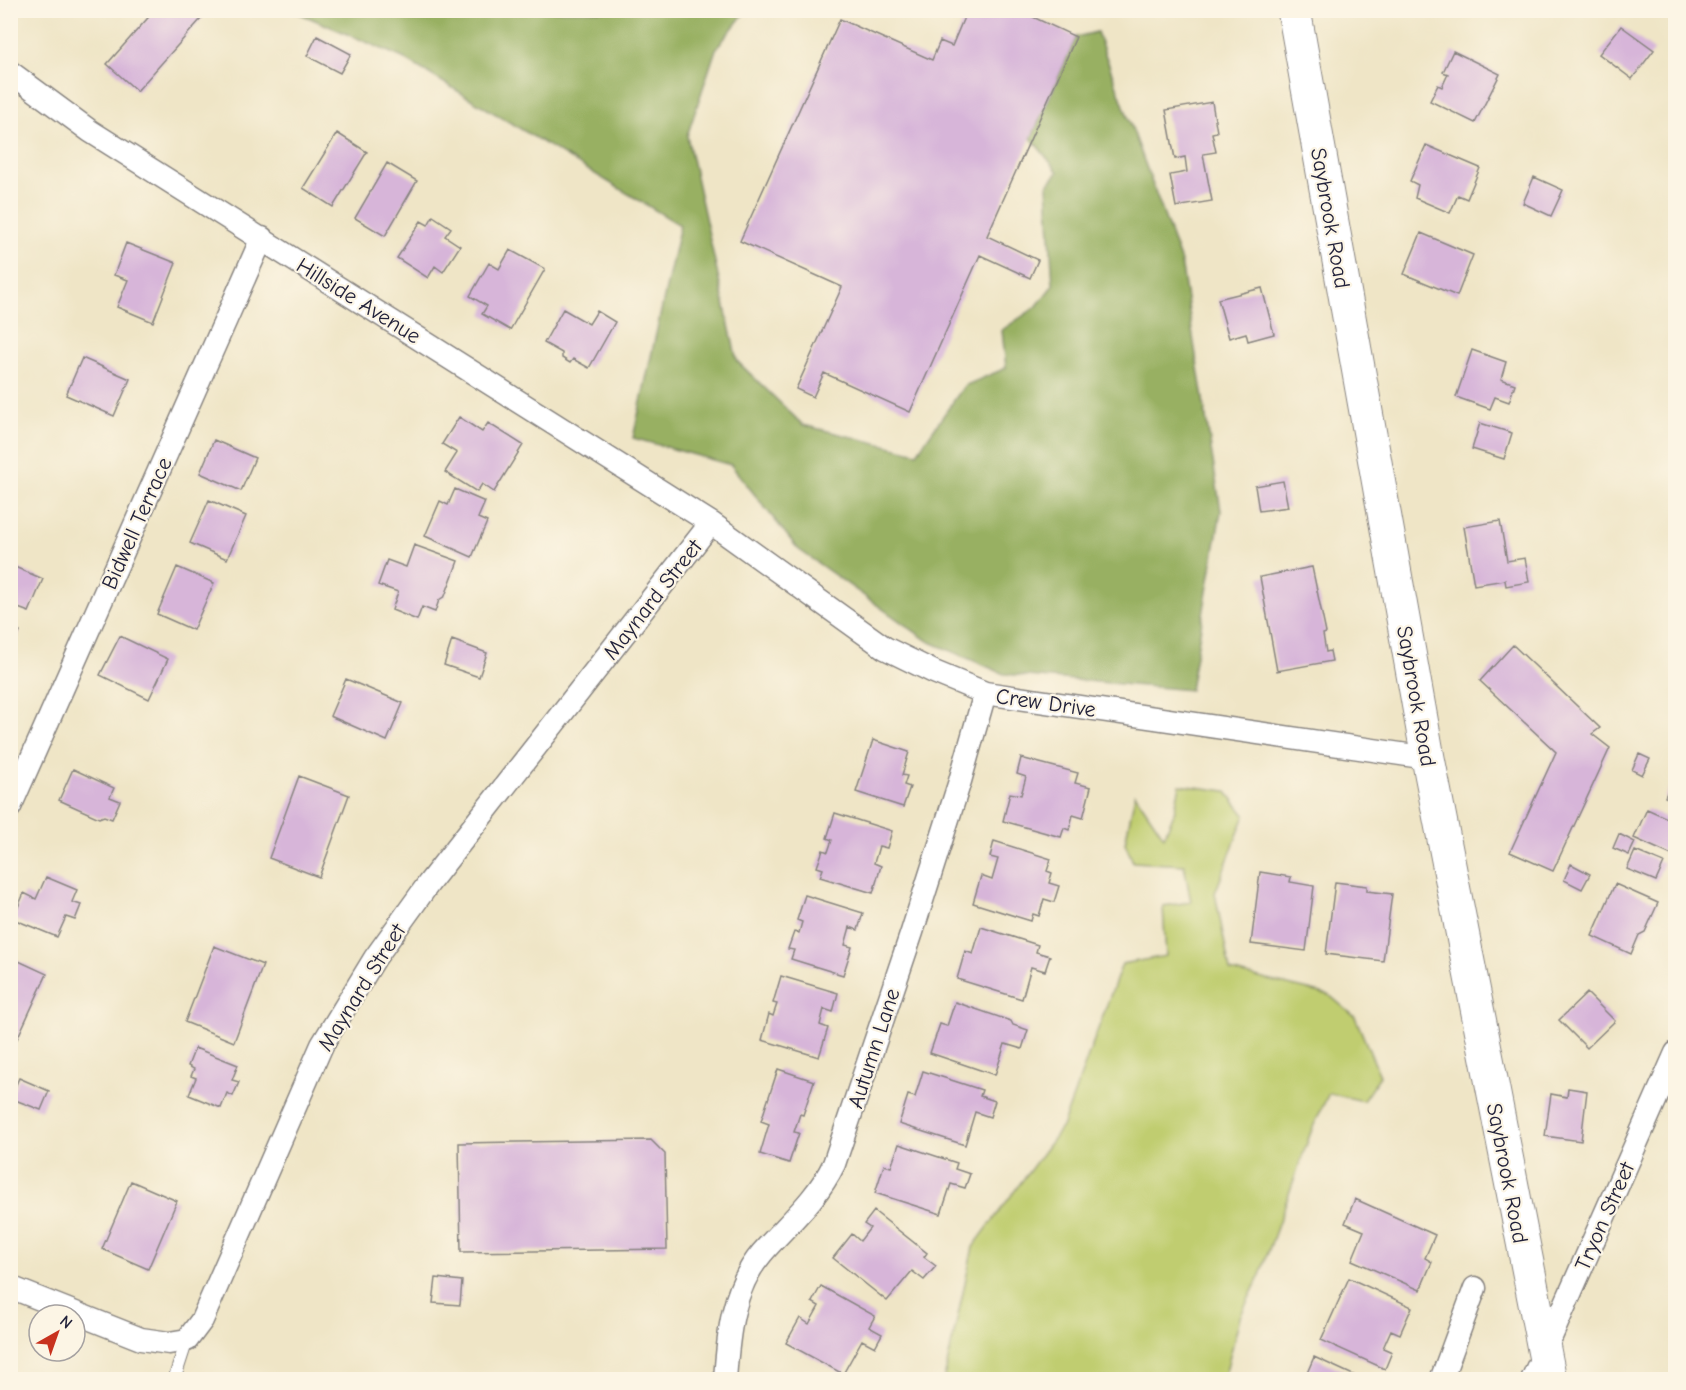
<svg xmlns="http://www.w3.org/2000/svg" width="1686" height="1390" font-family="'Comic Neue',sans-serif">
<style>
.green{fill:#c0cd6f;stroke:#717855;stroke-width:1.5}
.forest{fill:#98b062;stroke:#5d694e;stroke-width:1.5}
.building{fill:#d7b5d9}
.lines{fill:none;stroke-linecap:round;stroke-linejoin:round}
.service-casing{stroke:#888480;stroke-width:14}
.minor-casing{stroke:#888480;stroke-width:25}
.secondary-casing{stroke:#888480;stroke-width:35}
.service{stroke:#fff;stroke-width:12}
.minor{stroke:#fff;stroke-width:22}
.secondary{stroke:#fff;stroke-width:33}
.labels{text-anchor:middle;stroke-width:4.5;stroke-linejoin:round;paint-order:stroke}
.street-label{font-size:22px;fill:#22223b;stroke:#fcf5e5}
</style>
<rect width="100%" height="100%" fill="#fcf5e5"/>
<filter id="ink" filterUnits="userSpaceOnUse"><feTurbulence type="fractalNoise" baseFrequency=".0167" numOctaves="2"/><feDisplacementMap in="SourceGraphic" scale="12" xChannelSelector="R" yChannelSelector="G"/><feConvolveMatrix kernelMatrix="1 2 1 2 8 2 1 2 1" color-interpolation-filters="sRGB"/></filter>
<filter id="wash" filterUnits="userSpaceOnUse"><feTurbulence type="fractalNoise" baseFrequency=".008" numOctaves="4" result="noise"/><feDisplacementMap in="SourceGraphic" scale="24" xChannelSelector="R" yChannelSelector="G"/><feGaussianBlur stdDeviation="1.35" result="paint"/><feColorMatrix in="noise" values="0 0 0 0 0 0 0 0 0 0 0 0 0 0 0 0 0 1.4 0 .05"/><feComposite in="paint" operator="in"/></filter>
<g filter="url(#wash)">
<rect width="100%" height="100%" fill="#efe5c6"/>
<path class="green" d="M 1180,785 L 1226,791 L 1245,815 L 1215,893 L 1230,971 L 1329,995 L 1355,1017 L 1380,1076 L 1363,1101 L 1329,1093 L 1312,1129 L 1260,1275 L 1240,1317 L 1224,1379 L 944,1379 L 973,1247 L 1062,1127 L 1122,964 L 1166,956 L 1163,906 L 1191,902 L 1184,865 L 1133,862 L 1125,843 L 1135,794 L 1164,837 L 1174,813 Z"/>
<path class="forest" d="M 294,11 L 746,11 L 716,49 L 687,136 L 737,361 L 803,425 L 917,453 L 964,386 L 1006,368 L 1002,330 L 1036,307 L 1053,285 L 1047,186 L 1058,172 L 1031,138 L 1076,37 L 1097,32 L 1181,262 L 1221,511 L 1190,690 L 1004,674 L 928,641 L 798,549 L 731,465 L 633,438 L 680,225 L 403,58 Z"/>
<g id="blocks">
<path class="building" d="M 155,10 L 209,10 L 137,91 L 107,64 Z
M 967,10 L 1018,10 L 1076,37 L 987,236 L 1038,260 L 1030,278 L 980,255 L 910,412 L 824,373 L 813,397 L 796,389 L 842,287 L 740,241 L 840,19 L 932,60 L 940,41 L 952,46 Z
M 1621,26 L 1654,50 L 1632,79 L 1599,54 Z
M 317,36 L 351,54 L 340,73 L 307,56 Z
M 1453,51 L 1500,74 L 1475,123 L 1430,101 L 1438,85 L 1442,87 L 1448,74 L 1443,72 Z
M 1212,102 L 1217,132 L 1212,133 L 1216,152 L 1203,154 L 1212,201 L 1176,207 L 1170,175 L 1187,172 L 1185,157 L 1175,159 L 1166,110 Z
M 337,133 L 367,152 L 333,207 L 303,188 Z
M 1426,145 L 1480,168 L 1467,199 L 1458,195 L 1450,213 L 1415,198 L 1418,185 L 1410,181 Z
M 387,163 L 417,181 L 385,236 L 355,218 Z
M 1534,177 L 1563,190 L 1551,216 L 1523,203 Z
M 433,216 L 451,228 L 445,236 L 460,246 L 443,272 L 435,266 L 428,278 L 397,258 L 421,221 L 428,225 Z
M 1421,233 L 1473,255 L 1457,296 L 1404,274 Z
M 126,243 L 176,263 L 153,322 L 117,307 L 128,280 L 114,275 Z
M 510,250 L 545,269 L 510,330 L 482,314 L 487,306 L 470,296 L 489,263 L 499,269 Z
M 1262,288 L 1274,334 L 1248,341 L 1246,333 L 1229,338 L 1218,299 Z
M 563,309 L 589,324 L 597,311 L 615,322 L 589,368 L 573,359 L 570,363 L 562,358 L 562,353 L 544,343 Z
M 1472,350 L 1506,362 L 1501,379 L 1515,384 L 1509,402 L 1495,397 L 1490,409 L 1456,397 Z
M 82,358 L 130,379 L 114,416 L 66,395 Z
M 459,417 L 482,432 L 488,423 L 523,445 L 494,492 L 482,484 L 477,492 L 445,472 L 457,453 L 442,444 Z
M 1480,423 L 1512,433 L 1504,459 L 1472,449 Z
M 214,440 L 255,458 L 241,491 L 200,473 Z
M 1283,481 L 1288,507 L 1259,511 L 1255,486 Z
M 455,489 L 485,502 L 478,518 L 487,522 L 472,557 L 425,536 L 440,501 L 448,505 Z
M 209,500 L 246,516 L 227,559 L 190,543 Z
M 1500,521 L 1507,561 L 1525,558 L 1529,582 L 1506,586 L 1505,580 L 1474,585 L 1464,527 Z
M 414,545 L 458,561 L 445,596 L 439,600 L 435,612 L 422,607 L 417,620 L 392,610 L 398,592 L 378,585 L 387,560 L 406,567 Z
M 10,565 L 43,579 L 29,612 L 10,605 Z
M 177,567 L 214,583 L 193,630 L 157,614 Z
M 1312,567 L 1326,633 L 1323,634 L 1326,652 L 1330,651 L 1332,661 L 1277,671 L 1260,577 Z
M 10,627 L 20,632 L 10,651 Z
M 120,636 L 168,659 L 149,699 L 100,675 Z
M 452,640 L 487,653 L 479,677 L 444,665 Z
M 1513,645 L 1600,728 L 1592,734 L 1610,748 L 1553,871 L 1510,852 L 1556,752 L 1480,681 Z
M 346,679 L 403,703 L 387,741 L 330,716 Z
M 873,740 L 909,752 L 902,775 L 907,776 L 904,785 L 910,787 L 903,807 L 856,792 Z
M 1639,754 L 1650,759 L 1642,775 L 1632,770 Z
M 1021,758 L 1078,773 L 1075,783 L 1091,787 L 1083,818 L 1073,815 L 1069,830 L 1064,828 L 1061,837 L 1003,821 L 1010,793 L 1021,795 L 1026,777 L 1017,774 Z
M 73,769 L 114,788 L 110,797 L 120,801 L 112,819 L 104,816 L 99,818 L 59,800 Z
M 1676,774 L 1676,802 L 1665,797 Z
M 299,776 L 349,795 L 319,877 L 269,858 Z
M 1647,809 L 1676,822 L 1676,857 L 1634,838 Z
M 835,813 L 892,831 L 887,848 L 879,846 L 874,863 L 881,866 L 873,893 L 820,877 L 823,869 L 817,867 L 823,850 L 828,852 L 832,840 L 827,838 Z
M 1619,834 L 1635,842 L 1629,855 L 1613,848 Z
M 994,841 L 1051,859 L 1047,871 L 1052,873 L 1049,883 L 1059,886 L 1054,902 L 1044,899 L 1039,916 L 1033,914 L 1031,921 L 973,903 L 981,876 L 992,880 L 998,859 L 990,857 Z
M 1635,851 L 1664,863 L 1656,881 L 1627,869 Z
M 1571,864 L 1590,874 L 1582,889 L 1564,880 Z
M 1260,872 L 1291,877 L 1290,882 L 1314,886 L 1306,951 L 1251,944 Z
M 46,877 L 77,890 L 72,902 L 81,905 L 75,920 L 66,917 L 57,937 L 13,919 L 24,893 L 36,899 Z
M 1335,882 L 1367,886 L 1367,891 L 1392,894 L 1383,961 L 1326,954 Z
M 1615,884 L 1658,903 L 1645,932 L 1639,935 L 1631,954 L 1592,936 Z
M 805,895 L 863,913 L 858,930 L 850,927 L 845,945 L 852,947 L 843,975 L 791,959 L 794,950 L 788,949 L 794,932 L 799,933 L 802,922 L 797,920 Z
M 981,927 L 1038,945 L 1036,952 L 1050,956 L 1045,971 L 1031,967 L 1022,999 L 957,979 L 965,951 L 973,954 Z
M 214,946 L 263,965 L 234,1042 L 185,1022 Z
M 10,957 L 47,974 L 17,1039 L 10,1036 Z
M 781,976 L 838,993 L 833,1012 L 824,1009 L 820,1025 L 828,1028 L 819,1057 L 762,1040 L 769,1014 L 773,1016 L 777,1004 L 773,1003 Z
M 1587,993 L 1615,1021 L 1587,1048 L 1559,1020 Z
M 955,1002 L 1011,1021 L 1013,1025 L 1028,1030 L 1022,1049 L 1005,1044 L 995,1075 L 930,1053 L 940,1024 L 947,1026 Z
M 195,1048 L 238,1065 L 232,1080 L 239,1082 L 233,1096 L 227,1093 L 221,1108 L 189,1095 L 196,1078 L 191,1076 L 194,1069 L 188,1066 Z
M 778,1069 L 814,1081 L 803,1115 L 800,1114 L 794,1132 L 799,1133 L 789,1163 L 760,1154 L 769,1124 L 761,1121 Z
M 923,1071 L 982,1090 L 980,1096 L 995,1101 L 990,1117 L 975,1112 L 965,1145 L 899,1124 L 908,1095 L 915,1097 Z
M 19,1078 L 49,1091 L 41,1110 L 10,1098 Z
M 1568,1088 L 1587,1091 L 1581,1141 L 1545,1136 L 1551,1094 L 1567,1097 Z
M 651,1140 L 665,1154 L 667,1249 L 461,1252 L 459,1143 Z
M 899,1144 L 957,1163 L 955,1169 L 970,1174 L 965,1188 L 951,1184 L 941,1214 L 875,1193 L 884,1165 L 891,1167 Z
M 131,1181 L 177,1201 L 148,1269 L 102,1249 Z
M 1355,1199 L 1435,1235 L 1425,1258 L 1432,1262 L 1420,1290 L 1352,1260 L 1364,1231 L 1345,1223 Z
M 874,1211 L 927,1253 L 924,1257 L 936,1266 L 924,1280 L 912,1271 L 887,1301 L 833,1258 L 852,1234 L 860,1241 L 870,1228 L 864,1224 Z
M 436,1278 L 462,1281 L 460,1305 L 433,1303 Z
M 1349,1278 L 1412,1307 L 1400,1334 L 1391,1330 L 1383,1348 L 1392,1352 L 1385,1369 L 1321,1340 Z
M 821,1286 L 875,1316 L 869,1327 L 882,1334 L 875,1347 L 862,1340 L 843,1374 L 786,1343 L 800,1318 L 809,1324 L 819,1306 L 812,1302 Z
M 1314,1357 L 1364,1380 L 1304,1380 Z
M 10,1372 L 28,1380 L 10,1380 Z"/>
</g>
</g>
<g filter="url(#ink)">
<use href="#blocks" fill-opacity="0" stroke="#888480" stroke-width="1.5"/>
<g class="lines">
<defs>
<path id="service" d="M 174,1380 L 187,1340"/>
<path id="minor" d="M 10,72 L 90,131 L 711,523 L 885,648 L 934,672 L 985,693 L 1428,758
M 10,807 L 262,238
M 10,1287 L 141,1339 L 169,1343 L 187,1340 L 202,1320 L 322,1045 L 375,958 L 429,883 L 711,523
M 725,1380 C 728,1335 732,1288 762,1253 C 788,1223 816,1201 834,1164 L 912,932 L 960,781 L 985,693
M 1441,1380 L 1475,1288
M 1532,1380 L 1676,1053"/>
<path id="secondary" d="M 1294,10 L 1428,758 L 1550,1380"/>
</defs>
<use href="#service" class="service-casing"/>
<use href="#minor" class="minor-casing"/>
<use href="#secondary" class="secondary-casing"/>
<use href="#service" class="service"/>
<use href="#minor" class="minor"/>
<use href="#secondary" class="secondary"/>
</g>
</g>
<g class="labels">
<g class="street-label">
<text transform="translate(1331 218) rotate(80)" y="8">Saybrook Road</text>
<text transform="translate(359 300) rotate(32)" y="8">Hillside Avenue</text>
<text transform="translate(136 523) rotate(-66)" y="8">Bidwell Terrace</text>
<text transform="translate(652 599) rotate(-52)" y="8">Maynard Street</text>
<text transform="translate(1417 696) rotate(80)" y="8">Saybrook Road</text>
<text transform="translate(1046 702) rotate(8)" y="8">Crew Drive</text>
<text transform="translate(361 987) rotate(-58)" y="8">Maynard Street</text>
<text transform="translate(873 1048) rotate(-72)" y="8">Autumn Lane</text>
<text transform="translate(1508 1173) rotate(79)" y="8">Saybrook Road</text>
<text transform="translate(1604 1216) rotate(-66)" y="8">Tryon Street</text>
</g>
</g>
<rect width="1686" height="1390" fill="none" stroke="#fcf5e5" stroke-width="36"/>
<g transform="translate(57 1333) rotate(40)"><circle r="28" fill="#fcf5e5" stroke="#a5a1a1" stroke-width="1.5"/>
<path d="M0-4.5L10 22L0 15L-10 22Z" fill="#c8321e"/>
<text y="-9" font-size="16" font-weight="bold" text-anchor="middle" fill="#22223b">N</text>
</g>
</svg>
